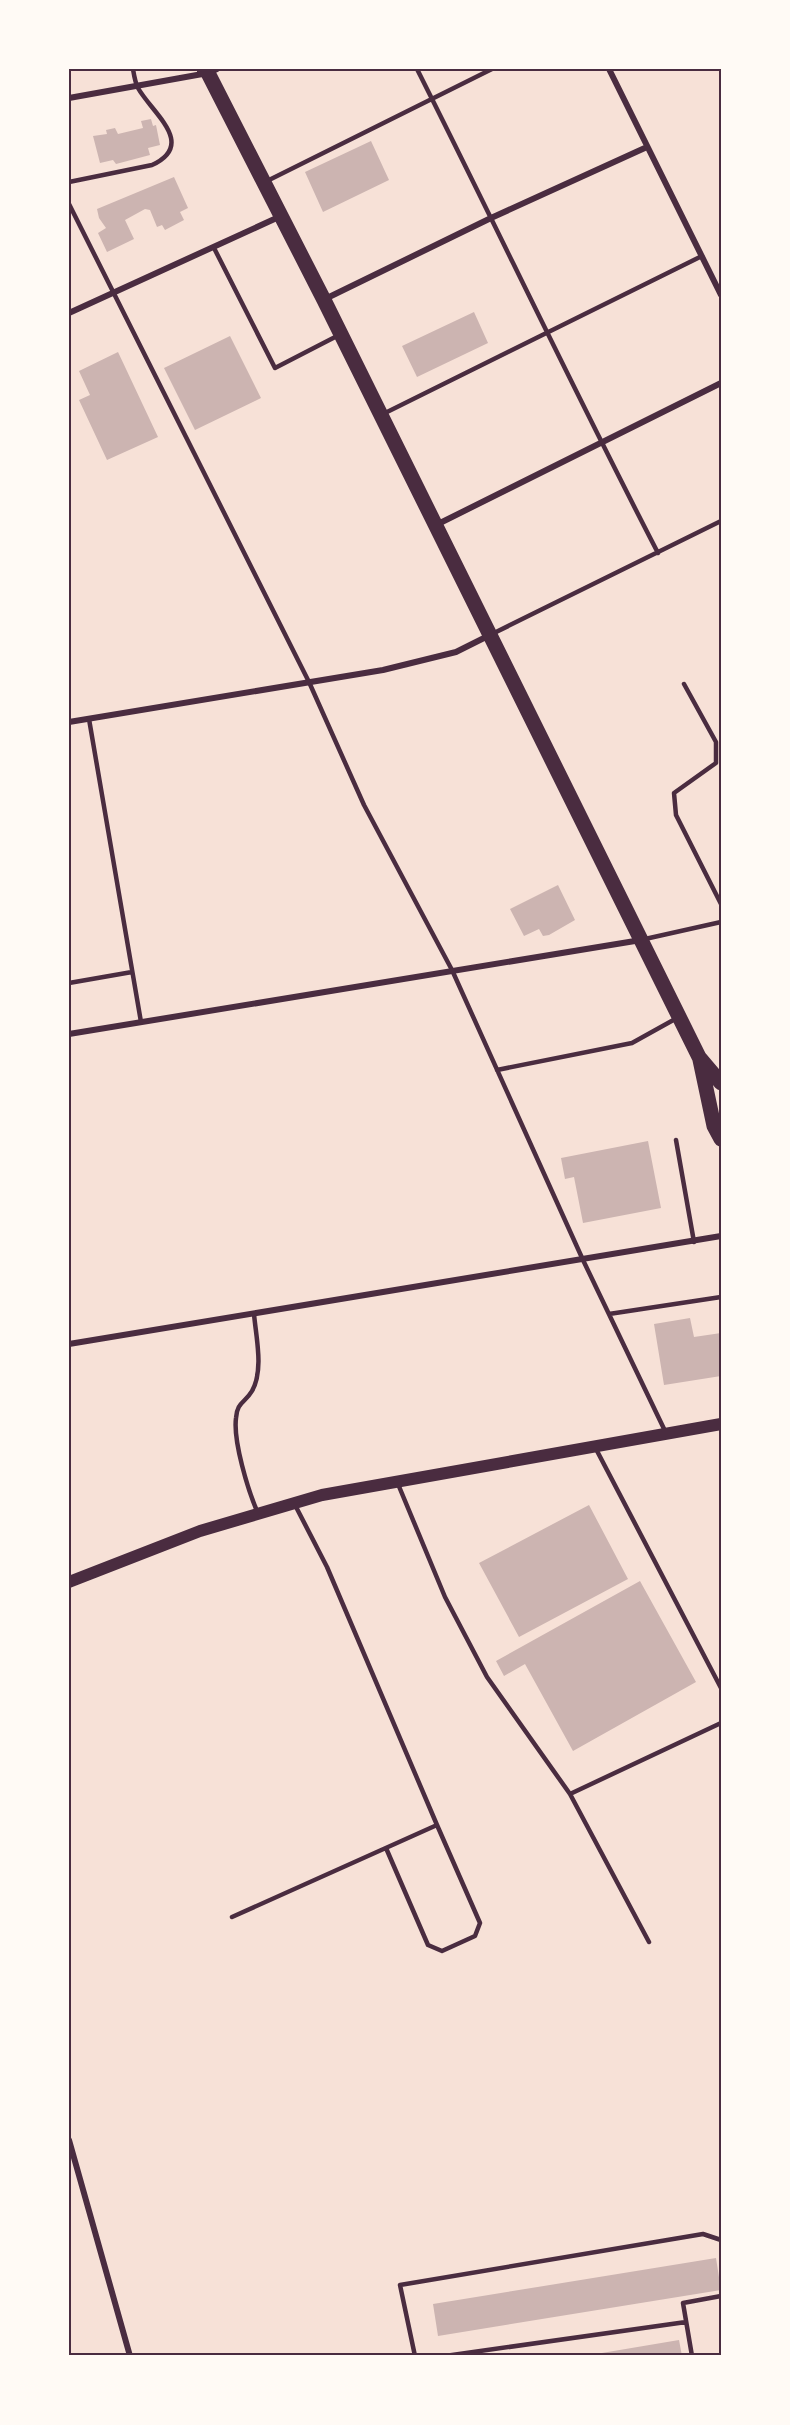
<svg xmlns="http://www.w3.org/2000/svg" width="790" height="2425" font-family="'PT Sans Narrow',sans-serif">
<style>
.building{fill:#ccb4b1}
.lines{fill:none;stroke-linecap:round;stroke-linejoin:round}
.service{stroke:#4a2c40;stroke-width:4.5}
.minor{stroke:#4a2c40;stroke-width:6}
.secondary{stroke:#4a2c40;stroke-width:12}
.primary{stroke:#4a2c40;stroke-width:15}
.neatline{fill:none;stroke:#4a2c40;stroke-width:2}
</style>
<rect width="100%" height="100%" fill="#f7e1d7"/>
<path class="building" d="M 151,119 L 153,126 L 156,125 L 160,145 L 148,148 L 150,155 L 116,164 L 113,160 L 100,163 L 93,136 L 107,134 L 106,130 L 115,128 L 118,134 L 143,128 L 141,121 Z
M 371,141 L 389,180 L 323,212 L 305,172 Z
M 174,177 L 188,208 L 180,212 L 184,220 L 165,230 L 162,225 L 157,227 L 150,210 L 145,209 L 125,220 L 134,239 L 107,252 L 98,233 L 106,228 L 99,218 L 97,209 Z
M 474,312 L 488,343 L 417,377 L 402,346 Z
M 230,336 L 261,398 L 195,430 L 164,368 Z
M 118,352 L 158,437 L 107,460 L 79,400 L 90,395 L 79,371 Z
M 558,885 L 575,920 L 549,935 L 543,936 L 539,929 L 524,936 L 510,909 Z
M 648,1141 L 661,1208 L 583,1223 L 574,1177 L 565,1179 L 561,1158 Z
M 690,1318 L 694,1337 L 721,1333 L 721,1376 L 664,1385 L 654,1324 Z
M 589,1505 L 628,1579 L 519,1637 L 479,1563 Z
M 640,1581 L 696,1682 L 573,1751 L 525,1664 L 504,1676 L 496,1661 Z
M 716,2258 L 721,2290 L 438,2336 L 433,2304 Z
M 679,2340 L 682,2356 L 590,2356 L 590,2355 Z"/>
<g class="lines">
<path class="service" d="M 417,69 C 498,230 575,393 658,553
M 267,181 L 492,69
M 69,182 L 152,165 C 197,144 152,113 138,88 C 135,82 134,75 133,69
M 69,204 L 309,682 L 364,805 L 452,970 L 583,1260 L 666,1433
M 214,248 L 275,368 L 339,335
M 383,414 L 702,256
M 492,634 L 721,521
M 684,684 L 716,742 L 716,763 L 674,793 L 676,815 L 721,904
M 89,719 L 141,1022
M 645,939 L 721,922
M 69,983 L 132,972
M 497,1070 L 632,1043 L 677,1018
M 676,1140 L 694,1242
M 254,1314 C 256,1337 264,1370 252,1391 C 245,1403 237,1402 236,1418 C 233,1441 248,1490 257,1511
M 609,1314 L 721,1297
M 596,1449 L 721,1688
M 398,1484 L 445,1597 L 487,1677 L 570,1794 L 649,1942
M 570,1794 L 721,1723
M 386,1848 L 428,1945 L 442,1951 L 475,1936 L 480,1923 L 437,1825
M 232,1917 L 437,1825 L 327,1567 L 294,1503
M 415,2356 L 400,2285 L 703,2234 L 721,2240
M 445,2356 L 686,2322
M 692,2356 L 683,2303 L 721,2296"/>
<path class="minor" d="M 609,69 L 721,295
M 69,98 L 208,73 L 217,69
M 325,299 L 491,218 L 647,147
M 69,313 L 281,216
M 436,525 L 721,383
M 69,722 L 383,670 L 456,652 L 490,635
M 69,1034 L 641,940
M 69,1344 L 721,1236
M 69,2140 L 130,2356"/>
<path class="secondary" d="M 69,1582 L 200,1531 L 322,1495 L 721,1424"/>
<path class="primary" d="M 204,69 L 208,73 L 324,300 L 699,1057 L 721,1083
M 700,1060 L 714,1126 L 721,1139"/>
</g>
<rect width="790" height="2425" fill="none" stroke="#fffaf5" stroke-width="141"/>
<rect x="70" y="70" width="650" height="2284" class="neatline"/>
</svg>
